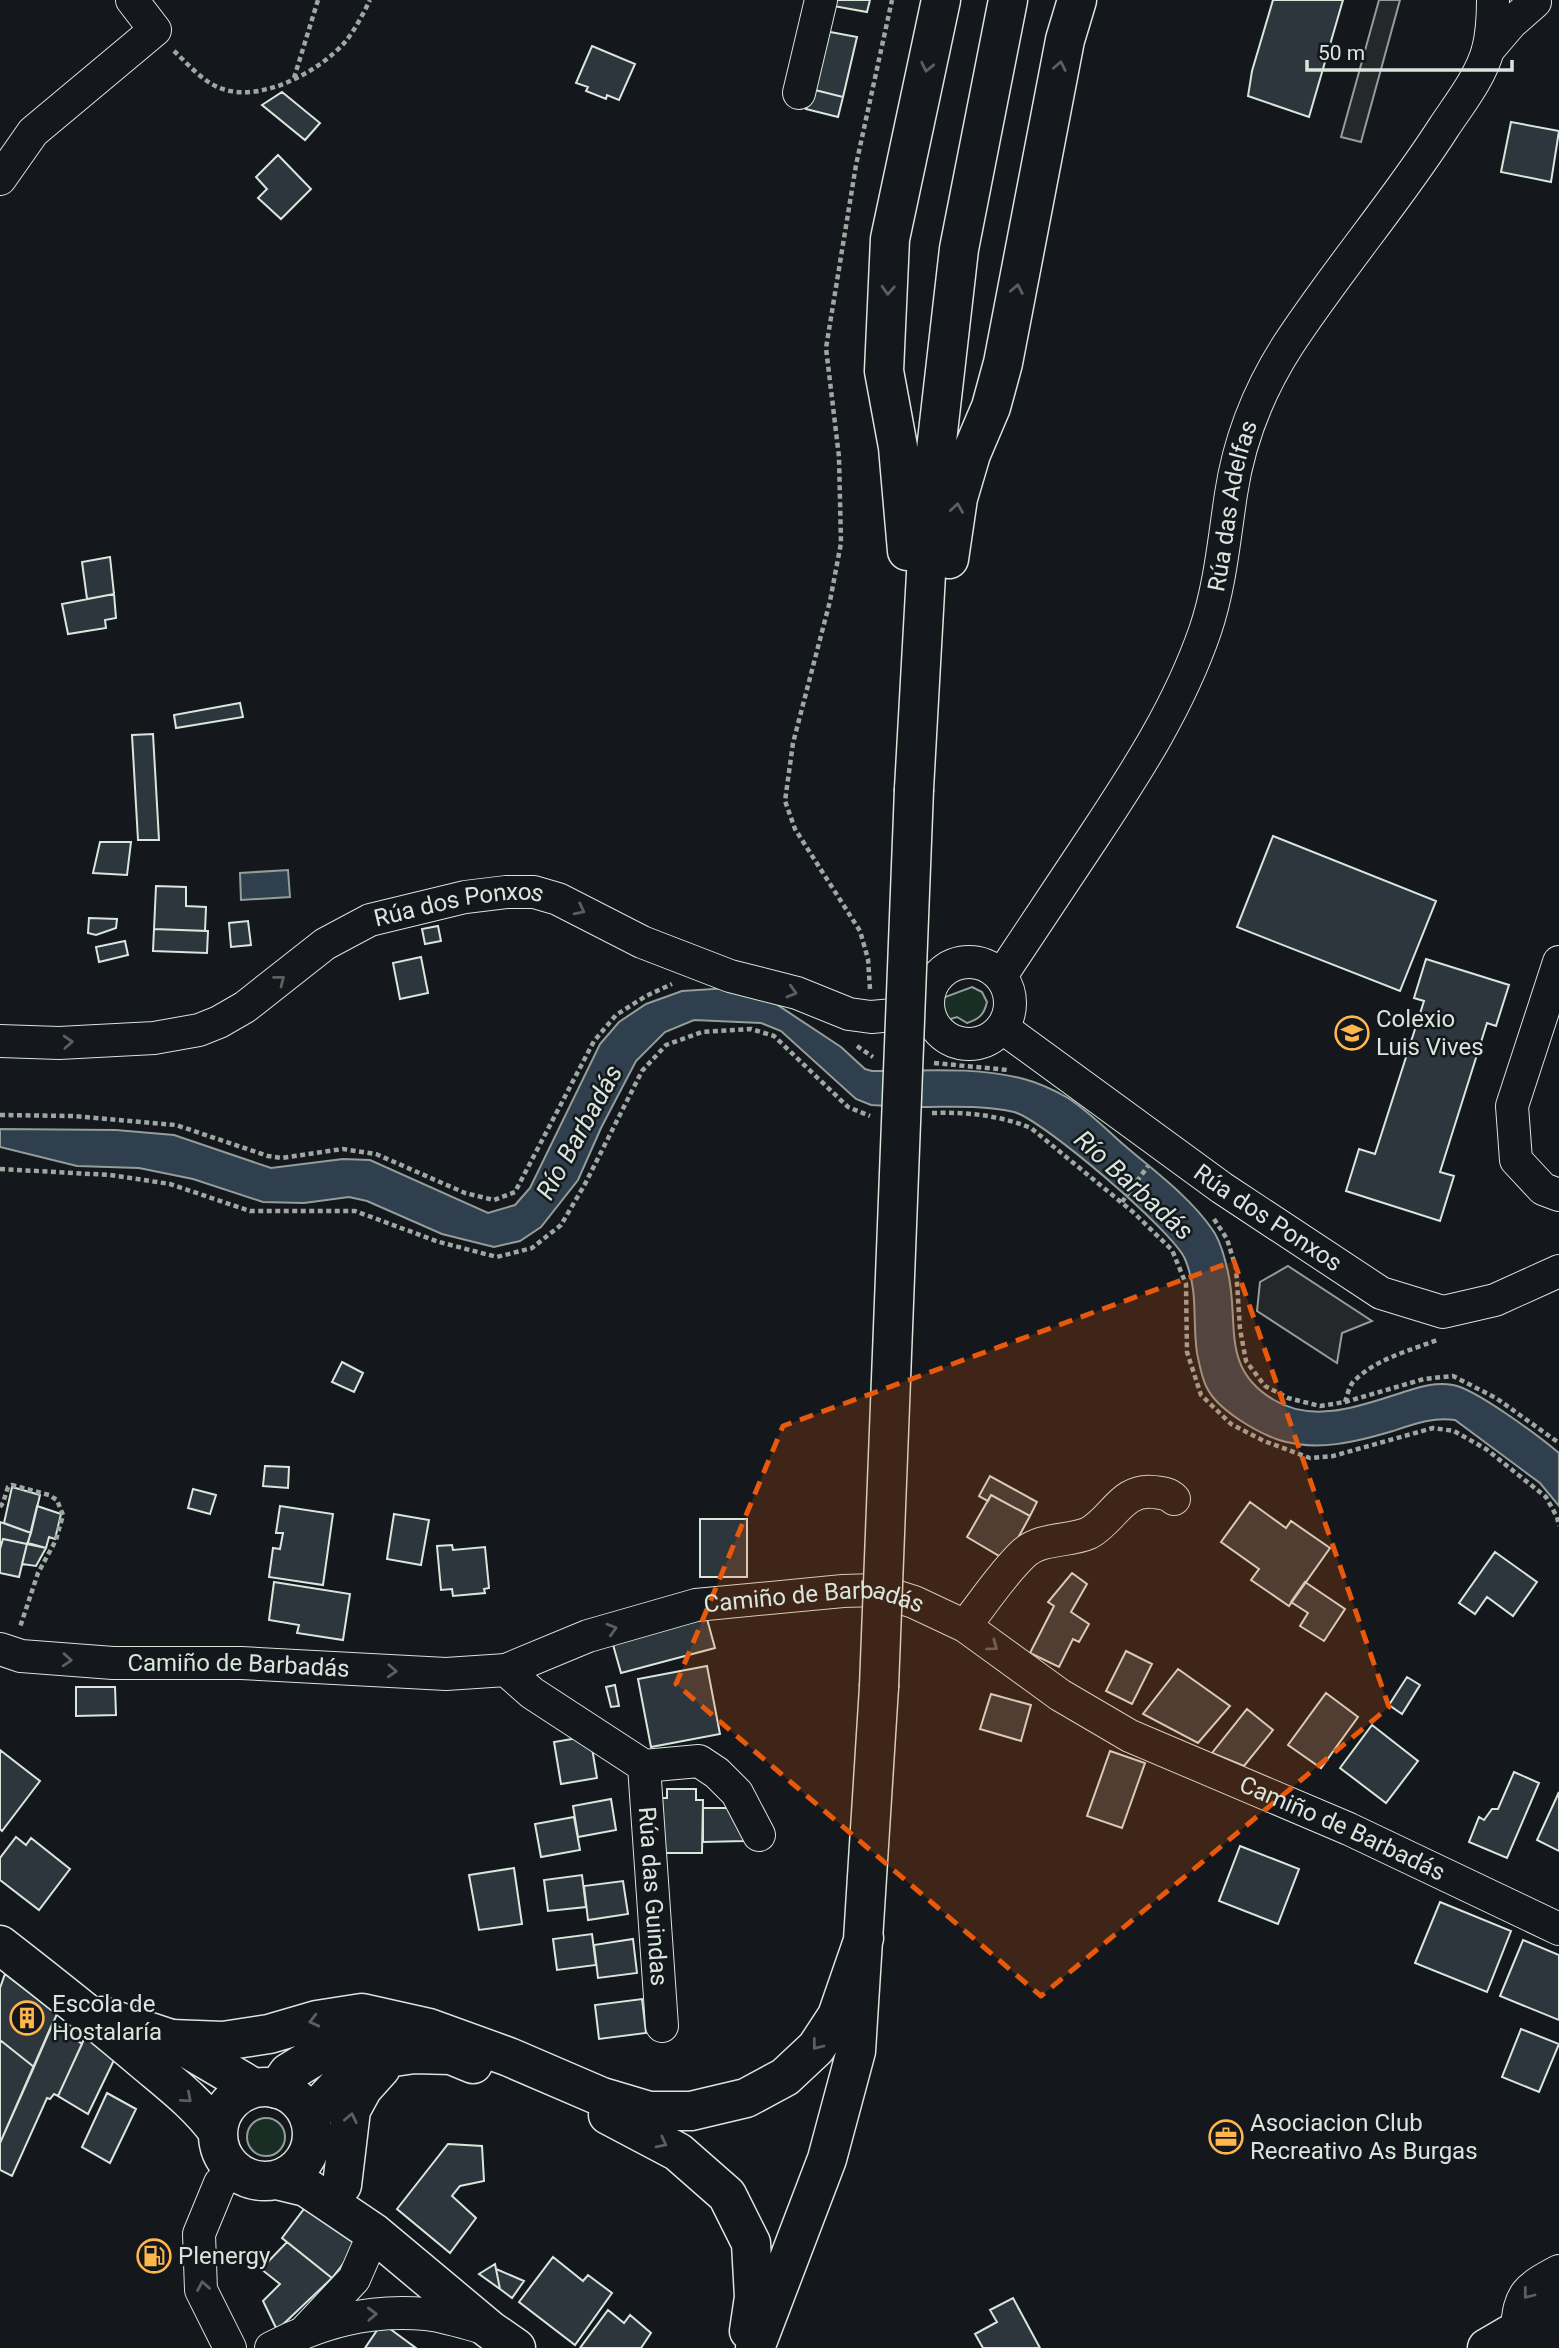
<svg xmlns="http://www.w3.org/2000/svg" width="1559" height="2348" font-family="Roboto,sans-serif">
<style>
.green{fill:#1a2d24;stroke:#939e99;stroke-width:2}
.parking{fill:#24282b;stroke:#939e99;stroke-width:2}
.water{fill:#2f3f4d;stroke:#939e99;stroke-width:2}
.building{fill:#2c363c;stroke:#d8e6dc;stroke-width:2}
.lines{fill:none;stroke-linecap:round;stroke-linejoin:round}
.minor-casing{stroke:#d8e6dc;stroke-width:34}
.major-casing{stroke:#d8e6dc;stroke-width:41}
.highway-casing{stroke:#d8e6dc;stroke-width:41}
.path{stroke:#9da8a2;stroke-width:4.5;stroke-dasharray:5 3.5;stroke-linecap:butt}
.minor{stroke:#14181c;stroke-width:32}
.major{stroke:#14181c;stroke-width:38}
.highway{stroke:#14181c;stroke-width:38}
.highway-bridge-casing{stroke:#d8e6dc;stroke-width:41;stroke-linecap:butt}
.highway-bridge{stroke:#14181c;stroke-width:38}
.oneway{stroke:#59605f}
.marked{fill:#e8590c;fill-opacity:0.2;stroke:#e8590c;stroke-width:5;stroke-dasharray:14 9;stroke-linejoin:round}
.labels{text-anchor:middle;stroke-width:5;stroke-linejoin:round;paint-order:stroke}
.street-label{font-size:24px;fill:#d8e6dc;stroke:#14181c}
.poi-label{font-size:24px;fill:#d8e6dc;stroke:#14181c;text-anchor:start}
.water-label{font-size:26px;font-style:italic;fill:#d8e6dc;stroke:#14181c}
</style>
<rect width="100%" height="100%" fill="#14181c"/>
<path class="green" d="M 972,987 L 982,992 L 987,1002 C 984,1015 979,1019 967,1023 L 957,1017 L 941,1022 L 937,1019 L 935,1008 L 945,997 Z
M247 2137a19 19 0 1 1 38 0a19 19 0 1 1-38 0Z"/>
<path class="parking" d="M 1379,0 L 1400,0 L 1361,142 L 1341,137 Z
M 1288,1266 L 1372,1321 L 1342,1333 L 1337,1363 L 1257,1311 L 1260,1282 Z"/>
<path class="water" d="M 288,870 L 290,897 L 241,900 L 240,873 Z
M 730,988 L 776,1004 L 841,1047 L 865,1069 L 872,1071 C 922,1071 975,1066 1024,1079 C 1039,1083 1054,1090 1068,1098 C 1088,1111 1106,1129 1124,1145 C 1154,1171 1189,1196 1212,1229 C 1220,1240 1224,1255 1227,1268 C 1241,1320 1218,1367 1274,1400 C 1316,1425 1365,1404 1407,1391 C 1422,1386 1437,1382 1453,1385 C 1476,1389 1540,1437 1559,1453 L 1559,1506 L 1540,1483 L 1455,1420 C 1432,1417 1414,1424 1393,1431 C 1356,1442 1317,1452 1279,1440 C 1256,1432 1218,1410 1207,1388 C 1202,1379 1199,1363 1197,1353 C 1192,1319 1199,1293 1185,1259 C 1173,1231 1043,1120 1014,1112 C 984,1105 955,1107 924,1107 C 907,1107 889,1106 871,1105 L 856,1099 L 781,1031 L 761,1023 L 694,1020 L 665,1032 L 636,1061 L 601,1128 L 578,1180 L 541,1227 L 520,1241 L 494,1247 L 442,1234 L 367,1201 L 349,1197 L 304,1203 L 263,1202 L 193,1179 L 139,1168 L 77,1166 L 0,1147 L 0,1129 L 116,1130 L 174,1135 L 271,1168 L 343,1159 L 370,1160 L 488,1213 L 515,1205 L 530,1188 L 600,1044 L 619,1022 L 646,1004 L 682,991 Z"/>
<path class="building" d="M 829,0 L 870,0 L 867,12 L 828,5 Z
M 1273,0 L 1343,0 L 1309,117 L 1248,96 L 1252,71 Z
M 825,31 L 857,37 L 843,97 L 811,89 Z
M 592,46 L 635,64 L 619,100 L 607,95 L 606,99 L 586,91 L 588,87 L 576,83 Z
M 811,89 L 843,97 L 838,117 L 806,109 Z
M 282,92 L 320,123 L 305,140 L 262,105 Z
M 1511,122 L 1559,131 L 1551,182 L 1501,172 Z
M 278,155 L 311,189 L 281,219 L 258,198 L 267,189 L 256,177 Z
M 110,557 L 114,594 L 87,599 L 82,562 Z
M 114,594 L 116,618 L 105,620 L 106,628 L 68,634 L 62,604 Z
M 240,703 L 243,717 L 176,728 L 174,715 Z
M 153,734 L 159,840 L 138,840 L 132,735 Z
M 1273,836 L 1436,901 L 1400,991 L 1237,927 Z
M 100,842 L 131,842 L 127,875 L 93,873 Z
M 156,886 L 186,887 L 186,906 L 206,907 L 205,931 L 154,929 Z
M 89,918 L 117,919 L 116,928 L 96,935 L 88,933 Z
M 248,921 L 251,945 L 231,947 L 229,923 Z
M 438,926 L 441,941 L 425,944 L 422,929 Z
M 154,929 L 208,931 L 207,953 L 153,951 Z
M 125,941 L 128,955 L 99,962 L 96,947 Z
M 421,957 L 428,993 L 400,999 L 393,963 Z
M 1426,959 L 1509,985 L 1496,1026 L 1487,1023 L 1440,1172 L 1454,1176 L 1440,1221 L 1346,1191 L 1359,1149 L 1375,1154 L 1424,1001 L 1414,998 Z
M 342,1362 L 363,1373 L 354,1392 L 332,1382 Z
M 265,1466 L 289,1467 L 288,1488 L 263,1486 Z
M 990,1476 L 1037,1502 L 1030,1516 L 991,1495 L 988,1501 L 979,1496 Z
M 12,1487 L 40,1495 L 31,1533 L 4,1523 Z
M 193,1489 L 216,1495 L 210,1514 L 188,1508 Z
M 991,1495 L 1030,1516 L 1006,1560 L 967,1537 Z
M 1250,1502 L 1286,1528 L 1291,1521 L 1330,1548 L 1289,1606 L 1251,1580 L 1259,1569 L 1221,1542 Z
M 37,1506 L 61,1514 L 55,1539 L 49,1537 L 46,1548 L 28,1543 Z
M 280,1506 L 333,1514 L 323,1585 L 269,1577 L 273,1548 L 280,1549 L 283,1533 L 276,1533 Z
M 394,1514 L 429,1520 L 421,1565 L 387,1559 Z
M 700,1519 L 747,1519 L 747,1577 L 700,1577 Z
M 0,1522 L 31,1533 L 27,1544 L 3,1539 L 0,1549 Z
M 3,1539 L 27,1544 L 19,1577 L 0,1573 L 0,1549 Z
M 27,1544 L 46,1548 L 36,1566 L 22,1564 Z
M 452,1545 L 453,1550 L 485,1547 L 489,1588 L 484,1589 L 485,1593 L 453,1596 L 452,1589 L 441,1590 L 437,1546 Z
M 1495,1552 L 1537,1582 L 1513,1616 L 1487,1597 L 1475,1614 L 1459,1603 Z
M 1072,1573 L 1087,1584 L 1071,1612 L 1089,1624 L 1079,1642 L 1073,1639 L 1059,1667 L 1030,1653 L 1054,1606 L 1048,1602 Z
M 274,1582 L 350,1594 L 343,1640 L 297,1633 L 299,1625 L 269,1620 Z
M 1305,1582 L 1345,1609 L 1324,1641 L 1300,1626 L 1308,1613 L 1291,1602 Z
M 704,1608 L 715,1648 L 621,1673 L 610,1634 Z
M 1126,1651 L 1152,1664 L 1132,1704 L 1106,1691 Z
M 707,1666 L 720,1734 L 651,1747 L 638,1679 Z
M 1178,1669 L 1230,1706 L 1198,1743 L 1143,1714 Z
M 1407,1677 L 1420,1685 L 1402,1714 L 1389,1705 Z
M 615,1685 L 619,1706 L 611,1707 L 606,1687 Z
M 76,1687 L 115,1687 L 116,1715 L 76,1716 Z
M 1326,1693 L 1358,1717 L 1321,1768 L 1288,1745 Z
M 991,1694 L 1031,1705 L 1021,1741 L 980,1729 Z
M 1247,1709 L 1273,1730 L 1244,1766 L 1212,1753 Z
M 1372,1725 L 1418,1761 L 1386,1803 L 1340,1768 Z
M 590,1736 L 597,1778 L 561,1784 L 554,1742 Z
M 0,1750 L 40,1781 L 2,1831 L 0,1829 Z
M 1110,1751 L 1145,1763 L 1122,1828 L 1087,1816 Z
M 1514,1772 L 1539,1783 L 1507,1858 L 1469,1842 L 1479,1817 L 1484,1820 L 1492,1809 L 1498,1809 Z
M 667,1789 L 696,1789 L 696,1800 L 703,1800 L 702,1853 L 662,1853 L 662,1798 L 667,1798 Z
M 1559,1792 L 1559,1851 L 1537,1840 Z
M 611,1799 L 616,1830 L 578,1837 L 573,1806 Z
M 703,1808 L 737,1808 L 743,1823 L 744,1841 L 703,1842 Z
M 574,1817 L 580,1850 L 541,1857 L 535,1824 Z
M 16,1837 L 26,1845 L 31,1838 L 70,1869 L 39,1910 L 0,1880 L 0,1858 Z
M 1240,1846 L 1299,1869 L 1278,1924 L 1219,1901 Z
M 514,1868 L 522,1924 L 479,1930 L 469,1875 Z
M 582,1875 L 586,1907 L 548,1911 L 544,1880 Z
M 623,1881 L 628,1914 L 588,1920 L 584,1886 Z
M 1440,1902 L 1511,1931 L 1487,1992 L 1415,1963 Z
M 592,1934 L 596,1965 L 557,1970 L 553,1939 Z
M 633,1939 L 637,1973 L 598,1978 L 594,1945 Z
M 1523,1940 L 1559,1955 L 1559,2020 L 1500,1996 Z
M 5,1974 L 57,2014 L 34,2067 L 0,2040 L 0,1988 Z
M 642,1999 L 646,2033 L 599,2039 L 595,2005 Z
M 53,2022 L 82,2044 L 58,2096 L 54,2094 L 50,2099 L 47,2098 L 12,2176 L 0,2170 L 0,2143 Z
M 1521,2029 L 1559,2044 L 1539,2092 L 1502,2077 Z
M 85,2037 L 115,2058 L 88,2114 L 58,2096 Z
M 0,2040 L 34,2067 L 0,2143 Z
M 107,2093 L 136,2109 L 110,2163 L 82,2147 Z
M 448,2144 L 482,2146 L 484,2181 L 460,2186 L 452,2196 L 476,2218 L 450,2253 L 397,2209 Z
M 310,2201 L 349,2232 L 357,2246 L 332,2278 L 282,2238 Z
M 287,2242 L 332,2278 L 277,2330 L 263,2301 L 280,2284 L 261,2269 Z
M 553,2257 L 583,2281 L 588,2275 L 612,2293 L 575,2345 L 519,2302 Z
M 495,2264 L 500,2289 L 479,2274 Z
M 496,2269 L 524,2281 L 512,2298 L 500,2289 Z
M 1013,2298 L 1040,2348 L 983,2348 L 975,2334 L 997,2322 L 990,2310 Z
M 608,2310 L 624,2323 L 630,2315 L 651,2333 L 641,2348 L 580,2348 Z
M 382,2323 L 416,2348 L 365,2348 Z"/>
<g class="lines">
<defs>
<g id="minor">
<path d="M 1488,50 L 1511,23 L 1535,2"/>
<path d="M 799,93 L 821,0"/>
<path d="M 0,179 L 33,132 L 155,30 L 132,0"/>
<circle cx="969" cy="1003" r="41"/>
<path d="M 1559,962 L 1512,1106 L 1516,1160 L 1543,1189 L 1559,1195"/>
<path id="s1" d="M 1001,976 C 1032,929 1063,883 1094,836 C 1137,771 1179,706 1205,631 C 1220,587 1224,540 1231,494 C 1239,441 1259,390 1288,345 C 1337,270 1396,202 1444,127 C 1460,103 1480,78 1488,50 C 1492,34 1493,16 1493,0"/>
<path id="s2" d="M 1003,1028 L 1222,1188 L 1381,1293 L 1443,1312 L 1495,1300 L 1559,1271"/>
<path id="s3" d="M 0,1041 L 59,1043 L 154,1038 L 199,1030 L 219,1022 L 245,1007 L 325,944 L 370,920 L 465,897 L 506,892 L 534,892 L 558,899 L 642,942 L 730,976 L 797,993 L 849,1014 L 871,1017 L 928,1012"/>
<path d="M 965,1626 C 984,1602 1001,1575 1023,1554 C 1041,1537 1069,1542 1089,1533 C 1114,1519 1122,1488 1154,1492 C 1161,1493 1168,1493 1174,1499"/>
<path id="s4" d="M 0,1649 L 21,1656 L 113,1663 L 241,1663 L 446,1674 L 506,1670 L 588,1636 L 696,1605 L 843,1591 L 876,1590 L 914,1602 L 965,1626 L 1060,1695 L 1130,1736 L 1349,1829 L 1559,1929"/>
<path id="s5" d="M 506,1670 L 532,1693 L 644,1766 L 662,2026"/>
<path d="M 644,1766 L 699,1761 L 717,1773 L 737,1793 L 759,1835"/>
<path d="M 307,2329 L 354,2279 L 374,2233"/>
<path d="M 1517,2330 C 1519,2293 1527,2288 1559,2271"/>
<path d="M 230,2348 L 201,2290 L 199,2234 L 220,2183 L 235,2171"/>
<path d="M 271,2348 C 321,2322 368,2309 426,2314 C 446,2316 468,2324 488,2329"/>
</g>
<path id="major" d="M 0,1945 C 49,1983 97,2021 144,2061 C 170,2083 198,2104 218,2132
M 102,2016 L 171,2039 L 254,2088
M218 2134a47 47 0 1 1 94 0a47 47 0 1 1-94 0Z
M 277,2180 L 306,2187 L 374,2233 L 490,2330 L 516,2348
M 1487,2348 L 1559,2306
M 1542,2348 L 1559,2338"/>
<path id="highway" d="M 907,551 L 898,447 L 884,371 L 890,239 L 941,0
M 949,559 L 958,498 L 971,454 L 991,407 L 1003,363 L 1065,40 L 1077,0
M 914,789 L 930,502 L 959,249 L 1008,0
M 171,2039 L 223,2041 L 269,2034 L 317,2020 L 362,2013 L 429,2028 L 509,2057 L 602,2097 L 649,2111 L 691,2111 L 746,2098 L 785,2077 L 816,2048 L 837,2016 L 864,1938
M 277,2089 L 288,2073 L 350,2035 L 385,2032
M 608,2115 L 678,2152 L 727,2195 L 751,2243 L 754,2297 L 749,2331
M 309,2117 L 360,2062 L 414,2054 L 451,2055 L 473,2064
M 342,2185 L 351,2110 L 363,2088 L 381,2068
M 755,2348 L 827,2159 L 856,2051 L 879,1687"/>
</defs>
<use href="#minor" class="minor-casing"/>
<use href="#major" class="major-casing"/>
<use href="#highway" class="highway-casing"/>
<path class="path" d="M 174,51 C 188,64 202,81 220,88 C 259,104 319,72 345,42 C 355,30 363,14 370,0
M 294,78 L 318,0
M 870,989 L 868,959 L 860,931 L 795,829 L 785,801 L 793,743 L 830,601 L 841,543 L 839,457 L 826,348 L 856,165 L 892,0
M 857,1046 L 873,1057
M 934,1063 L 1008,1070
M 932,1113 C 966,1112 999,1115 1031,1128 L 1133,1212 L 1172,1250 L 1186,1284 L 1187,1352 L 1201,1395 L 1231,1424 L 1264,1441 L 1310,1458 L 1333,1456 L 1433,1428 L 1454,1431 L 1486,1449 L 1546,1497 L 1557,1517 L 1559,1526
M 0,1115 L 73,1116 L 176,1125 L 268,1156 L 281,1158 L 343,1149 L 376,1154 L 465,1193 L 494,1200 L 515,1192 L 594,1041 L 616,1015 L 646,996 L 672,984
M 0,1169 L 110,1175 L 170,1184 L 250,1211 L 355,1211 L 439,1242 L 497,1257 L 532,1248 L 561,1225 L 585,1184 L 642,1071 L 666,1045 L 702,1032 L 751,1029 L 774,1036 L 848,1107 L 870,1116
M 1122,1202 L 1148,1166
M 1214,1219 L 1227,1239 L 1236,1268 L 1240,1329 L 1246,1361 L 1265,1386 L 1288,1398 L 1320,1406 L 1345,1402 L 1424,1379 L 1453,1376 L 1496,1398 L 1559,1443
M 1345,1402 C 1347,1396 1349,1387 1353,1382 C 1375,1359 1409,1351 1437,1340
M 0,1507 L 3,1503 L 8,1487 L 12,1485 L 49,1495 L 57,1500 L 63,1515 L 56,1540 L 38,1573 L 20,1627"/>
<use href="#minor" class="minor"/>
<use href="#major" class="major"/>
<use href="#highway" class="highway"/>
<defs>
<path id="highway-bridge" d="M 879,1687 L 914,789"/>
</defs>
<use href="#highway-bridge" class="highway-bridge-casing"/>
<use href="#highway-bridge" class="highway-bridge"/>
</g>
<defs><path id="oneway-chevron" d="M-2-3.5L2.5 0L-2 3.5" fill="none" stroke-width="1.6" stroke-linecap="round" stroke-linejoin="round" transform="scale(1.75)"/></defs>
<g class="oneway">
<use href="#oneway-chevron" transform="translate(1060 66) rotate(-79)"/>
<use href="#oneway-chevron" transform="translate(927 67) rotate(102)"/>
<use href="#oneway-chevron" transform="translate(1017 289) rotate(-79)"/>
<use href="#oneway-chevron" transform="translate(888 290) rotate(93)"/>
<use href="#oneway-chevron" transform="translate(957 508) rotate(-81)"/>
<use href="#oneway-chevron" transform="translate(580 910) rotate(27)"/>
<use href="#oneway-chevron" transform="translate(280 980) rotate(-38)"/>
<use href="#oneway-chevron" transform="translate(792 992) rotate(16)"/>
<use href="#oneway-chevron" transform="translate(68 1042) rotate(-3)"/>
<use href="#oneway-chevron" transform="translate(612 1629) rotate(-16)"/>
<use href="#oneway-chevron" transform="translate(993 1646) rotate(36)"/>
<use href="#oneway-chevron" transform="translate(67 1660) rotate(4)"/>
<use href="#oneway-chevron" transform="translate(392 1671) rotate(3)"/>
<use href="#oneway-chevron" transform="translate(314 2021) rotate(166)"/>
<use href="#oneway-chevron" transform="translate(817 2045) rotate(128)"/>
<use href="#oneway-chevron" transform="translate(187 2098) rotate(41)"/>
<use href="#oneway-chevron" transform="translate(351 2118) rotate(-78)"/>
<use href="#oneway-chevron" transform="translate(662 2143) rotate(27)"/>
<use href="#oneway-chevron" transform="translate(203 2286) rotate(-100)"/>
<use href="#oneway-chevron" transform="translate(1528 2294) rotate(128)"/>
<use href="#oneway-chevron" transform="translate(372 2314) rotate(-2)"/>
</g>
<path class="marked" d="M 1234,1261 L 1389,1707 L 1041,1996 L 676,1684 L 783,1426 Z"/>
<defs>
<symbol id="school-ring" viewBox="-11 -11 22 22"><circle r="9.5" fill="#14181c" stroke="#ffb74d" stroke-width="1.5"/><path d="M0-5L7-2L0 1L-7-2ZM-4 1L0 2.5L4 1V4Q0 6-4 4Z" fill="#ffb74d"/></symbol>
<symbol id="building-ring" viewBox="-11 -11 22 22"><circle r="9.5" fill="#14181c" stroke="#ffb74d" stroke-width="1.5"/><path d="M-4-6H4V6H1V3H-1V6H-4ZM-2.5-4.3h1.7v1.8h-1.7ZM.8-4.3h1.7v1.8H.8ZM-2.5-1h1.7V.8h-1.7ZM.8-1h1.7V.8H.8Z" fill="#ffb74d"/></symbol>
<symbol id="office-ring" viewBox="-11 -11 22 22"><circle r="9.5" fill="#14181c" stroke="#ffb74d" stroke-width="1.5"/><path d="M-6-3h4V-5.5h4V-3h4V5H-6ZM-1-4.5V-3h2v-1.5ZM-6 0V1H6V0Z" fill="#ffb74d"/></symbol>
<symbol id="fuel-ring" viewBox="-11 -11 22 22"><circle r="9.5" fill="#14181c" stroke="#ffb74d" stroke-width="1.5"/><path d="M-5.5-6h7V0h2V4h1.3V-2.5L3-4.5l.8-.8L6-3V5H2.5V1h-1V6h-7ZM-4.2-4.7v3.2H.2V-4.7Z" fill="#ffb74d"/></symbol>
</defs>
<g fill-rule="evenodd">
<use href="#school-ring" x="1333" y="1014" width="38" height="38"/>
<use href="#building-ring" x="8" y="1999" width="38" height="38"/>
<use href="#office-ring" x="1207" y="2118" width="38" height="38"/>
<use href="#fuel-ring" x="135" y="2237" width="38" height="38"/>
</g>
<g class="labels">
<g class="street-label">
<text dy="8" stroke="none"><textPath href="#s1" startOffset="530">Rúa das Adelfas</textPath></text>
<text dy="8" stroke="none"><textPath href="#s3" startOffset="495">Rúa dos Ponxos</textPath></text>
<text dy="8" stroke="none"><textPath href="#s2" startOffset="326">Rúa dos Ponxos</textPath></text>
<text dy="8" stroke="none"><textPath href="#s4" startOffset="828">Camiño de Barbadás</textPath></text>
<text dy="8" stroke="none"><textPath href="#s4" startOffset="240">Camiño de Barbadás</textPath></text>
<text dy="8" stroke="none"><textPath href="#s4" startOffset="1416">Camiño de Barbadás</textPath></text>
<text dy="8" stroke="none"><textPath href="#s5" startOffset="299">Rúa das Guindas</textPath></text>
</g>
<g class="poi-label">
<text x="1376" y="1027">Colexio<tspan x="1376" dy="28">Luis Vives</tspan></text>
<text x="52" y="2012">Escola de<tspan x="52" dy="28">Hostalaría</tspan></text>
<text x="1250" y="2131">Asociacion Club<tspan x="1250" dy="28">Recreativo As Burgas</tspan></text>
<text x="178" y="2264">Plenergy</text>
</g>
<g class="water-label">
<text transform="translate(579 1132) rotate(-61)" y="9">Río Barbadás</text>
<text transform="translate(1134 1185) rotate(42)" y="9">Río Barbadás</text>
</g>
</g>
<path d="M1307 60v10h205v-10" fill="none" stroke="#d8e6dc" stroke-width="3.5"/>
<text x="1318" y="60" font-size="21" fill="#d8e6dc" stroke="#14181c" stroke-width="5" paint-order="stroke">50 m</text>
</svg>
